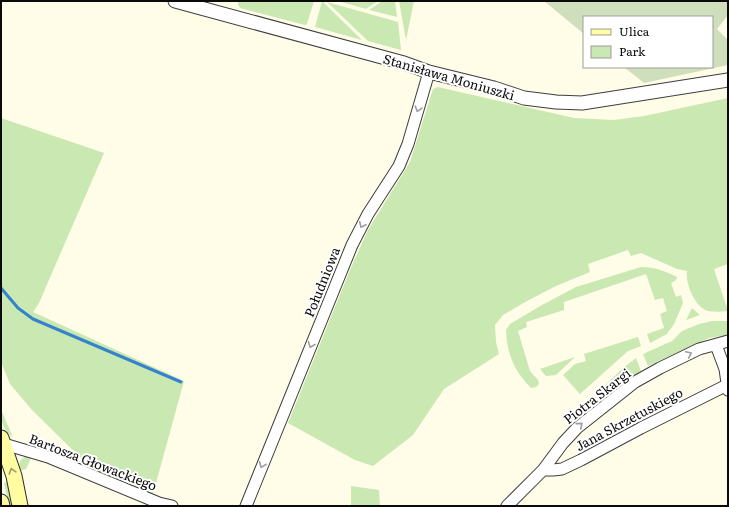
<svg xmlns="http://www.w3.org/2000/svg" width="729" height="507" font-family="Literata,serif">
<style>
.green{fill:#cae8b2}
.cemetery{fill:#d0dfbb}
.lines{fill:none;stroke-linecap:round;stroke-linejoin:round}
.stream{stroke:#3483cc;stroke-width:3}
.minor-casing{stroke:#3d3d3d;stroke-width:13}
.tertiary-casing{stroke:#3d3d3d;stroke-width:15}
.secondary-casing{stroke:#2c2c2c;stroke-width:17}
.minor{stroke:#fff;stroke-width:11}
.tertiary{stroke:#fff;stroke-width:13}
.secondary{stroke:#fffca2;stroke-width:15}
.oneway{stroke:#9d9d9d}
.oneway2{stroke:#9d9b65}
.labels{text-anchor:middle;stroke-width:4;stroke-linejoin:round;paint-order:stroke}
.street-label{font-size:13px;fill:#0a0a0a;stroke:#fff}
</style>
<rect width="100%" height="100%" fill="#fffce7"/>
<path class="green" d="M 238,1 L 314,1 L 307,24 L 305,25 L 240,8 L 238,5 Z
M 322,1 L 362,40 L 315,27 Z
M 338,1 L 378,1 L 366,9 Z
M 382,1 L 395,1 L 397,17 L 369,10 Z
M 399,1 L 414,1 L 406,40 Z
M 327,2 L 398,22 L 401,50 L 368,41 Z
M 438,87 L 574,118 L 614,120 L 644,116 L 728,98 L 728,264 L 714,269 L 728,311 C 722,312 715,312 708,311 C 695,308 685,283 687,271 L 677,269 L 641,253 L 631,256 L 628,250 L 588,264 L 590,272 L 556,286 L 527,301 L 503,315 L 495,325 L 496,342 L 499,354 L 444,389 L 413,435 L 373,466 L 355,460 L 288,423 L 350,270 L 368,230 L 410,162 L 433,89 Z
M 1,118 L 104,153 L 39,303 L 33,312 L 184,381 L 153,494 L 92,469 L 32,410 L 10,384 L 1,362 Z
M 641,267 C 655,267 665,271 677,277 L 676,280 L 671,283 L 676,297 L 681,295 L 683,303 L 674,324 L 667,334 L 650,343 L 647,334 L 664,328 L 660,314 L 667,311 L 663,298 L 655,300 L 646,274 L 564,302 L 564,310 L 526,322 L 527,327 L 518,331 L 530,371 L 538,380 L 539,384 L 536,387 L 531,388 C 514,371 507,354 506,330 L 510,324 L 542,305 L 576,287 Z
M 692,308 L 700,315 L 686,320 Z
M 712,321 L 728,321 L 728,335 L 709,338 L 648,366 L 643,354 L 672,341 L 682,331 L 699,324 Z
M 638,337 L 641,346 L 628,351 L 580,394 L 563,375 L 575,364 L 586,361 L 584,354 Z
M 575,357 L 556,375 L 546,376 L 540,369 Z
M 636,358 L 641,371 L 634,377 L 630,374 L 621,380 L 623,385 L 602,401 L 596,394 L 623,368 Z
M 1,410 L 13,437 C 3,431 1,421 1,410 Z
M 26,456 L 32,456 L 26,469 L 19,471 C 18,464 20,459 26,456 Z
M 9,481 L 15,506 L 9,506 L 4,483 Z
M 351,486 L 379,490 L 380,506 L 351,506 Z"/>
<path class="cemetery" d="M 544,1 L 728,1 L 728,15 L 717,29 L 728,40 L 728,65 L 644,83 L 624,67 L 712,67 L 712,17 L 584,17 L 584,34 Z"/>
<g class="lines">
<path class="stream" d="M 1,288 L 18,308 L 33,319 L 181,382"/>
<defs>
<path id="minor" d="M 716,345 L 725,369 L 728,390
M 4,444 L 48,457 L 159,503 L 172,506
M 543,470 L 553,470 L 562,469 L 581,460 L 641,428 L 727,385
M 246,506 L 352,245 L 368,214 L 399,166 L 408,144 L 429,72
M 507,506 L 543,470 L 563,443 L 577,428 L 635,382 L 660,368 L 699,349 L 728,341"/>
<path id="tertiary" d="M 175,1 L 404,63 L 429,72 L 494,88 L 524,98 L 556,102 L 582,103 L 728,80"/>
<path id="secondary" d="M 1,438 L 14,476 L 20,506
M 1,502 L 2,506"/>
</defs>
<use href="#minor" class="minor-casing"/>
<use href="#tertiary" class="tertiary-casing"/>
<use href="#secondary" class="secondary-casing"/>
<use href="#minor" class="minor"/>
<use href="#tertiary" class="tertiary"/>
<use href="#secondary" class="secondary"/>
</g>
<defs><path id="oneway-chevron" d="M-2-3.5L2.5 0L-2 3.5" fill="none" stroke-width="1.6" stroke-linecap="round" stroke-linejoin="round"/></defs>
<g class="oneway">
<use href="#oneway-chevron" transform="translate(418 109) rotate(107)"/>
<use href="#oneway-chevron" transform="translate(362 225) rotate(116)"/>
<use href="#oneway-chevron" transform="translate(311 345) rotate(112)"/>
<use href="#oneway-chevron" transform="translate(689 354) rotate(-25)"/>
<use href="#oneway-chevron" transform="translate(580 425) rotate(-40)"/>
<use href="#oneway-chevron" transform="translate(262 465) rotate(112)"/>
</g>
<use class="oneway2" href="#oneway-chevron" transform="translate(12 471) rotate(-107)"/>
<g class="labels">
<g class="street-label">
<text transform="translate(449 77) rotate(16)" y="5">Stanisława Moniuszki</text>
<text transform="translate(322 282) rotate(-68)" y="5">Południowa</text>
<text transform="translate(597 396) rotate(-38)" y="5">Piotra Skargi</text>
<text transform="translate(629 419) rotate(-28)" y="5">Jana Skrzetuskiego</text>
<text transform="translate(93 462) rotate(21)" y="5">Bartosza Głowackiego</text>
</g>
</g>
<rect width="729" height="507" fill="none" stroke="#0a0a0a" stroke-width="4"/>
<rect x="583" y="16" width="130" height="52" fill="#ffffff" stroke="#9d9d9d"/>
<rect x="591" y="29" width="20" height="6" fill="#fffca2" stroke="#9d9d9d"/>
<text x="619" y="36" font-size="12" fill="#0a0a0a">Ulica</text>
<rect x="591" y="46" width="20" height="12" fill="#cae8b2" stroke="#9d9d9d"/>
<text x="619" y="56" font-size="12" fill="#0a0a0a">Park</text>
</svg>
